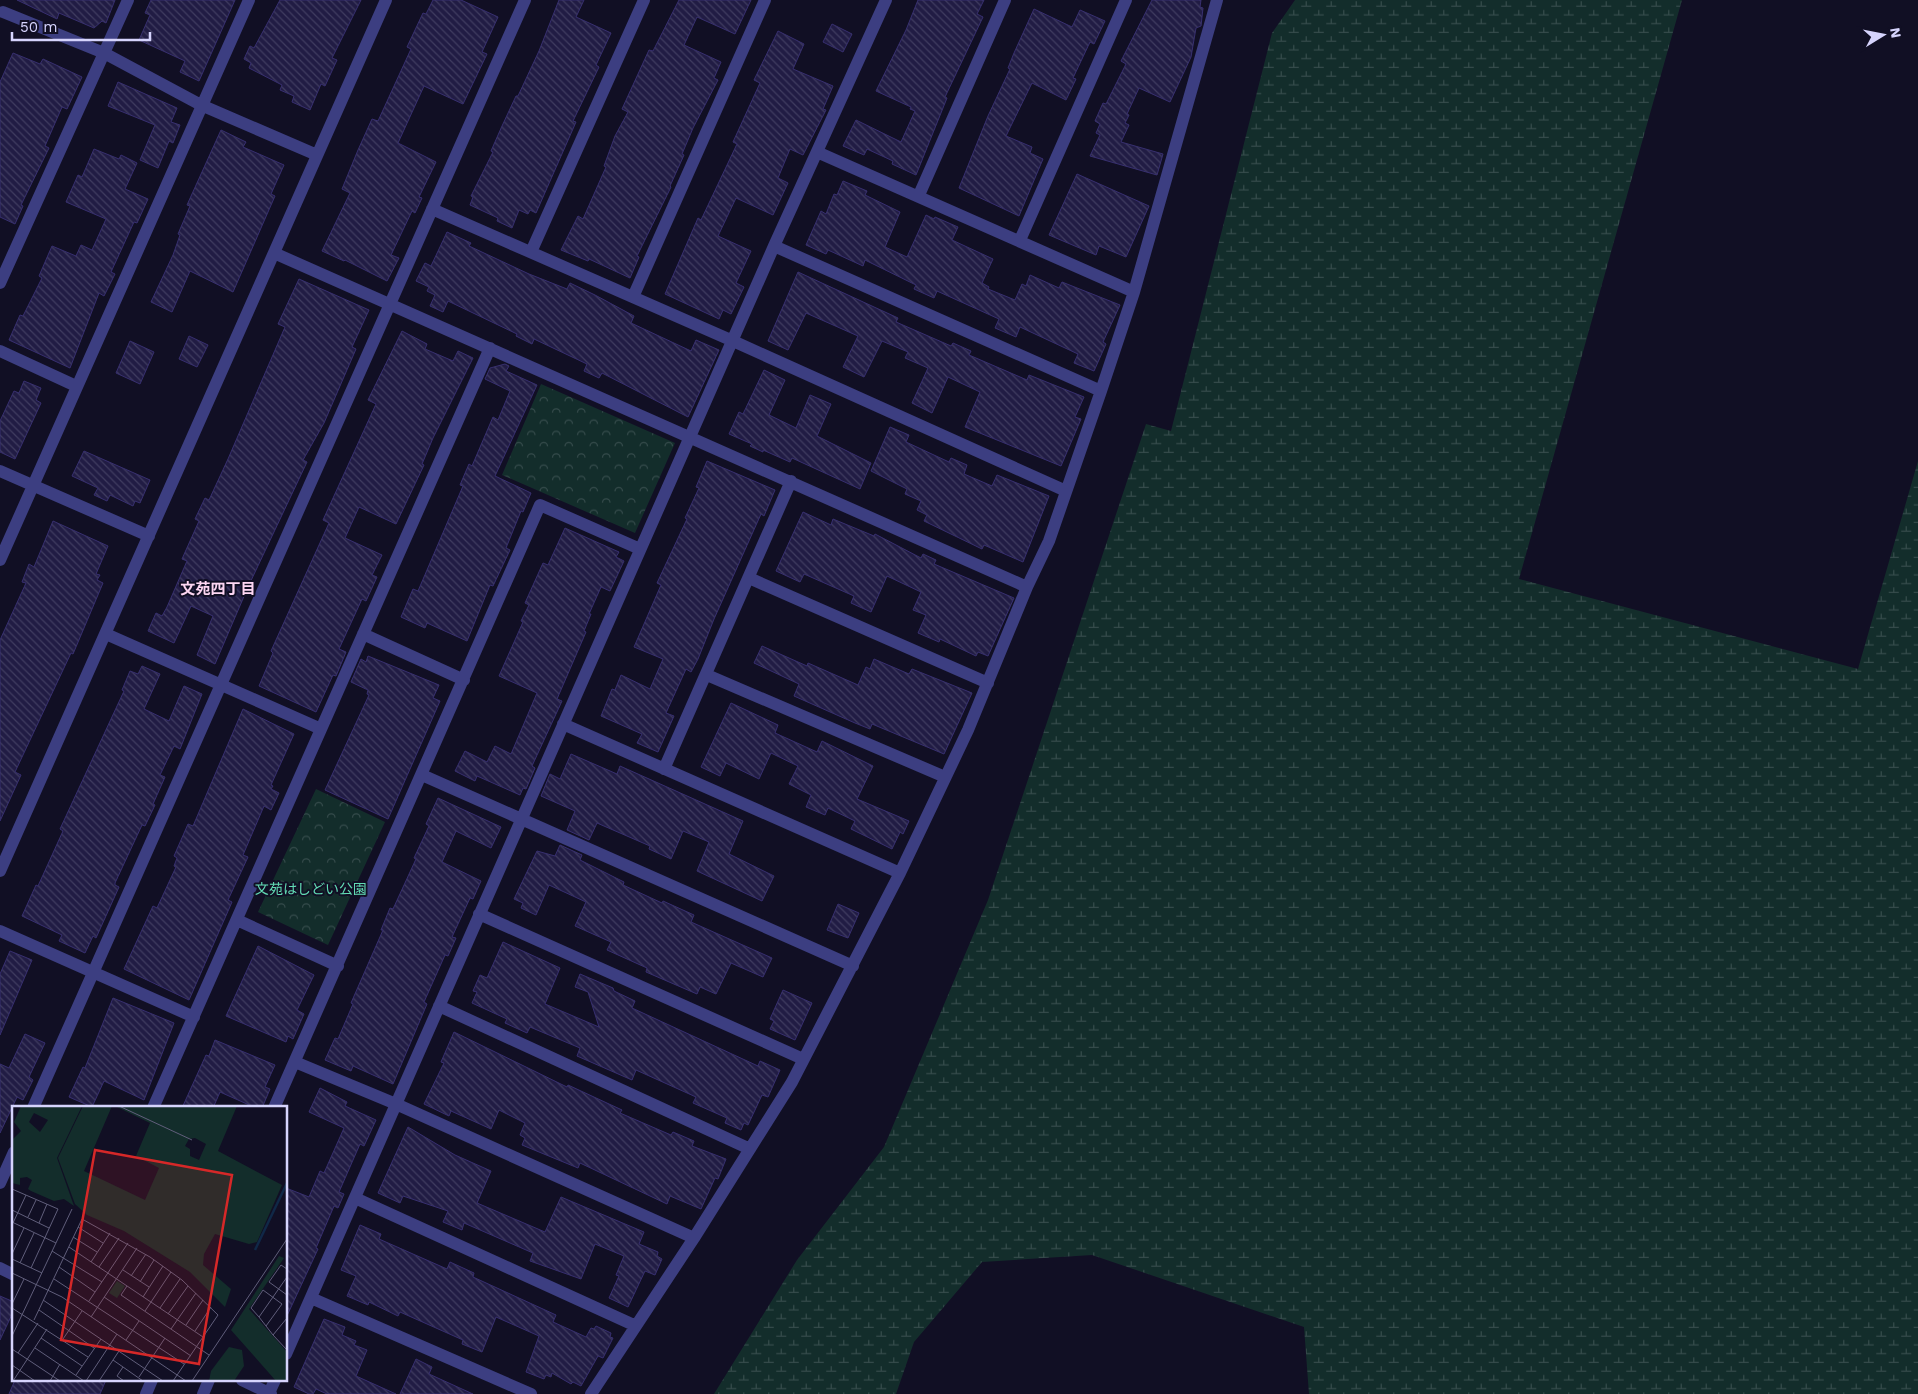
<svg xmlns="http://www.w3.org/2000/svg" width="1918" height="1394" font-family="'Work Sans','Noto Sans JP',sans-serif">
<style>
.forest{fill:url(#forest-crowns)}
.wetland{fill:url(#wetland-marsh)}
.building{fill:url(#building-back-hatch);stroke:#372f6f}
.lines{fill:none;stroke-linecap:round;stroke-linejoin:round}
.minor{stroke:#3c3e81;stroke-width:12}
.labels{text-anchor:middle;stroke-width:4;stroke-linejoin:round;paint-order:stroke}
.park-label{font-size:14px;fill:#62dbb4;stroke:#110f24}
.neighbourhood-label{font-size:15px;font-weight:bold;fill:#fdd6f2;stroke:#110f24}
.inset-river{fill:none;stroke:#102847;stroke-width:2.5}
.inset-road{fill:none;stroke:#605e7b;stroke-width:1}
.view{fill:#d62828;fill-opacity:0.15;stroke:#d62828;stroke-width:2.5}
.inset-edge{fill:none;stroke:#d6d4fd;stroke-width:2.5}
</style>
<defs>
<pattern id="forest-crowns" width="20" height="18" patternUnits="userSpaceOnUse" patternTransform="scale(1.25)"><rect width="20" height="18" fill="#132d2b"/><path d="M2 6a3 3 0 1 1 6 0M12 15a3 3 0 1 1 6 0" fill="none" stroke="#354b4b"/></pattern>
<pattern id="wetland-marsh" width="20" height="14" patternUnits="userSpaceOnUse" patternTransform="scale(1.25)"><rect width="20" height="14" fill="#132d2b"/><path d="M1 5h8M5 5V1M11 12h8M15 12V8" fill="none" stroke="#354b4b"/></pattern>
<pattern id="building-back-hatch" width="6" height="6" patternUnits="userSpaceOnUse" patternTransform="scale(1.25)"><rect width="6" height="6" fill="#211c44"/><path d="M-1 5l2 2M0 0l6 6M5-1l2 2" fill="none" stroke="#403c60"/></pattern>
</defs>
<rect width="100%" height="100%" fill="#110f24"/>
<path class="forest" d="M 541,384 L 675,443 L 635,533 L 502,475 Z
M 316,789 L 385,822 L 328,945 L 258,912 Z"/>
<path class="wetland" d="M 1295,0 L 1682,0 L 1519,579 L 1858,669 L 1918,461 L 1918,1394 L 1309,1394 L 1304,1327 L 1092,1255 L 982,1262 L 914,1342 L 896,1394 L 714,1394 L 797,1260 L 884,1147 L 988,900 L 1146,424 L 1171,431 L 1272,33 Z"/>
<path class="building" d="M 17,0 L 115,0 L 106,23 L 102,21 L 94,28 L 59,13 L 57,19 Z
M 151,0 L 235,0 L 199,81 L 180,72 L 185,61 L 139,40 L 150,15 L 145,13 Z
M 280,0 L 361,0 L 332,58 L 337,60 L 325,86 L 321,84 L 310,110 L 292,102 L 294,96 L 280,90 L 282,85 L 249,68 L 251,63 L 244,59 L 250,46 L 254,48 Z
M 433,0 L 461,0 L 498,17 L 482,52 L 487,54 L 463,104 L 424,86 L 398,143 L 436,162 L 419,197 L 422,198 L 415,213 L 412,211 L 391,255 L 399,258 L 387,281 L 345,260 L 344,261 L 322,251 L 350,193 L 342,189 L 358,150 L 372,119 L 378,121 L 411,49 L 407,47 L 423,13 L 426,14 Z
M 559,0 L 584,0 L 576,17 L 611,33 L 596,65 L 599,67 L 573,121 L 576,122 L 536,213 L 530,210 L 528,214 L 519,210 L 512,228 L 497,221 L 498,218 L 470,205 L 473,197 L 471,196 L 493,152 L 491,151 L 502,126 L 516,96 L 518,96 L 539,51 Z
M 679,0 L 751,0 L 735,34 L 697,17 L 684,45 L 721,62 L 714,78 L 718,80 L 693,128 L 682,154 L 684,155 L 670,186 L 671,187 L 637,256 L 639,257 L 630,278 L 589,259 L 588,261 L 561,250 L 578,216 L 583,219 L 606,167 L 604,166 L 615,136 L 628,112 L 622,109 L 649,50 L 653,51 Z
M 918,0 L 984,0 L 977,14 L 983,17 L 945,97 L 947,98 L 916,175 L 892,164 L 893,161 L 867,149 L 864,155 L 843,146 L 856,120 L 901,142 L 915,111 L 910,109 L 911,107 L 876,91 L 906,30 Z
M 1152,0 L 1201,0 L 1200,7 L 1203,8 L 1201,26 L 1196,28 L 1191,57 L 1170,102 L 1139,88 L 1127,114 L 1129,115 L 1125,123 L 1129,125 L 1121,142 L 1163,154 L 1157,175 L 1090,156 L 1100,135 L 1096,133 L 1100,124 L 1095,121 L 1103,103 L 1106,104 L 1126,64 L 1121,61 Z
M 1034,9 L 1072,27 L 1080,10 L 1105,21 L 1094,44 L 1090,42 L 1073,78 L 1076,79 L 1066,100 L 1032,83 L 1006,136 L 1032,147 L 1030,153 L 1043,159 L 1019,216 L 959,188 L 988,116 L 1010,69 L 1008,68 L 1014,53 Z
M 832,24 L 852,34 L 843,52 L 823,42 Z
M 778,31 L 804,44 L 793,69 L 833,86 L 823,109 L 826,110 L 803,155 L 790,149 L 778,178 L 788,183 L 773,215 L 736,198 L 718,236 L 751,251 L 736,283 L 744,287 L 731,314 L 723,310 L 719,319 L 665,294 L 698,218 L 701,220 L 737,144 L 733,142 L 760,83 L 754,80 Z
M 13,53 L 40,64 L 43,59 L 82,77 L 67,109 L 62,107 L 45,146 L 49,148 L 21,205 L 23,206 L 15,224 L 0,217 L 0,82 Z
M 118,82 L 177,108 L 171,122 L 180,125 L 173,143 L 169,141 L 158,168 L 140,160 L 155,125 L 108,106 Z
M 221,130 L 246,142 L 243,147 L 284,165 L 271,194 L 275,196 L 233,292 L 190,271 L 172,312 L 151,302 L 173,255 L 180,235 L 178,234 L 190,206 L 187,205 Z
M 94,149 L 119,159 L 121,155 L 137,163 L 125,189 L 148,199 L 137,223 L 134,222 L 111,272 L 115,274 L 104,296 L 99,293 L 70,368 L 9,340 L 20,315 L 23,316 L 42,278 L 39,276 L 52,246 L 76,256 L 81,245 L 92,250 L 106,219 L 66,202 L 78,175 L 82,177 Z
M 1077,174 L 1149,206 L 1126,257 L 1099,246 L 1096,255 L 1049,235 Z
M 843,181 L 867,191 L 865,195 L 900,212 L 885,247 L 907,257 L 926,215 L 934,219 L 935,217 L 958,227 L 952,240 L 993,259 L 982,283 L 989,287 L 988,289 L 1015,300 L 1022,284 L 1026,286 L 1030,275 L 1059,288 L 1062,282 L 1120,305 L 1103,342 L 1106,344 L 1094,371 L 1074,363 L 1078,354 L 1020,327 L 1016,337 L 995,328 L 999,319 L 937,291 L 934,298 L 914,289 L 916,285 L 865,260 L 863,266 L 828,250 L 826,254 L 806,245 L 821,211 L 826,214 L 834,194 L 837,195 Z
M 447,232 L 471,243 L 469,246 L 529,274 L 567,289 L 570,283 L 595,295 L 634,316 L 631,323 L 691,351 L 696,340 L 719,350 L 688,417 L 602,373 L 599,378 L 584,371 L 587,364 L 534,339 L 532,344 L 516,336 L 517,334 L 448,301 L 443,312 L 430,306 L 435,295 L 427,291 L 429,287 L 416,281 L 425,263 L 431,266 Z
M 798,272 L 898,318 L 896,322 L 951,346 L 953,343 L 971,351 L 969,355 L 1027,380 L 1029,375 L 1084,397 L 1075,417 L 1081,419 L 1061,466 L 965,427 L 980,392 L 948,377 L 932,413 L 912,403 L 928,368 L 905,358 L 908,352 L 882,341 L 864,377 L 843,367 L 858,336 L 806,313 L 788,350 L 768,341 Z
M 299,279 L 369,310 L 352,347 L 356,349 L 324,423 L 303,460 L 307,462 L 248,587 L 215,664 L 197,655 L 213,616 L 191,606 L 174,643 L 148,631 L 156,613 L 162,616 L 167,607 L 187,561 L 182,559 L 199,521 L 195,519 L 205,498 L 209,500 L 228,459 L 285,327 L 278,324 Z
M 402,331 L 427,344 L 425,349 L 453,361 L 458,351 L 473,358 L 433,438 L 422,464 L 424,465 L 396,524 L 359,507 L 345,538 L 382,555 L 372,575 L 377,577 L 366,601 L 362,599 L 339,649 L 346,652 L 336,676 L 333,675 L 316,712 L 259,686 L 273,653 L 271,651 L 329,523 L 323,520 L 376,404 L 368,400 Z
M 189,336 L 208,345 L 197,367 L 179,359 Z
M 130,341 L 154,352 L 140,384 L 116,373 Z
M 505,364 L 509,366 L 506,371 L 537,385 L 495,476 L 531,493 L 523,512 L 521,511 L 506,548 L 510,550 L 493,586 L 490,585 L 467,641 L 427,623 L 425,628 L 401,617 L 413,589 L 418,591 L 463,486 L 460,485 L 469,464 L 472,466 L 493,417 L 498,420 L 510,391 L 485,379 L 490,368 Z
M 764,370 L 785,380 L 769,415 L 796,428 L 810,395 L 831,404 L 817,436 L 871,463 L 860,489 L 792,458 L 790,462 L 763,450 L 763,452 L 750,446 L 752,444 L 729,434 L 739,412 L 743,414 Z
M 24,381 L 41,388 L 36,400 L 41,403 L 15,459 L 0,452 L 0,421 L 14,391 L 19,393 Z
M 890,427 L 909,435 L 906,442 L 949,462 L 951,458 L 967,465 L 964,474 L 992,486 L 997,475 L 1049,496 L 1023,562 L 984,545 L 982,549 L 924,521 L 927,515 L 917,510 L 921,501 L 905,494 L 907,489 L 871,471 Z
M 84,451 L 150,480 L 140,503 L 135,501 L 133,506 L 110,495 L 107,501 L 94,495 L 98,488 L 72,476 Z
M 707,461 L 775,490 L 764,516 L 761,514 L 714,619 L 698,659 L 691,672 L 686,669 L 666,713 L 674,716 L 658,752 L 637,743 L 642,734 L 601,716 L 612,689 L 615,690 L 621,675 L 650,689 L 663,659 L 634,647 L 661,585 L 657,583 L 687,519 L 685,518 L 699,488 L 696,487 Z
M 803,512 L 831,525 L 833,519 L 874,536 L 875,534 L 921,558 L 923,554 L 936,560 L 934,564 L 1014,598 L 988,656 L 978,652 L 976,656 L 940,639 L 939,642 L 918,633 L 926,615 L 913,610 L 921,592 L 887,576 L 871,612 L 851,603 L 854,596 L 804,574 L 800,582 L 776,571 Z
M 53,521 L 108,546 L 96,574 L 100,575 L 97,580 L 103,583 L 73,654 L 71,653 L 15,772 L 21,775 L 0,821 L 0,640 L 26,583 L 22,582 L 29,564 L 34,567 Z
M 565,528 L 619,552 L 616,557 L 624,561 L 610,591 L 601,587 L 589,614 L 591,614 L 584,631 L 586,632 L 557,699 L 562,701 L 532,766 L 535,768 L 526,789 L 523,788 L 520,795 L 477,776 L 475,781 L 455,771 L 465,751 L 487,762 L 495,746 L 511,754 L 537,693 L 499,676 L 523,622 L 521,621 L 529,605 L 525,603 L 543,563 L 548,565 Z
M 762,646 L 807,666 L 808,663 L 858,685 L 866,667 L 870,669 L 874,659 L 909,674 L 912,669 L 972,693 L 944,754 L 872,724 L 870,729 L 855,723 L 794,696 L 799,684 L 754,663 Z
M 368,656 L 439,685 L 433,698 L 440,701 L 388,819 L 325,790 L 369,695 L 367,694 L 368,690 L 351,682 L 361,659 L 366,662 Z
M 142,666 L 160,674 L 144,709 L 169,721 L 184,686 L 202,694 L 180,749 L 174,746 L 160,775 L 165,777 L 153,804 L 155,805 L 145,826 L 142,825 L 115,883 L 115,885 L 119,887 L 96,938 L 93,936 L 85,953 L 59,941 L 62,935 L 22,916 L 36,885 L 38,886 L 63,831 L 60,829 L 124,691 L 122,690 L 130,671 L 138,674 Z
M 731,703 L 778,725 L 775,733 L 817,752 L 822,741 L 873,766 L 857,799 L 909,821 L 903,834 L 900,832 L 892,849 L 851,829 L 855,821 L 828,808 L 825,815 L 806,807 L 811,795 L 789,784 L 798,766 L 771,753 L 759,779 L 726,763 L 720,776 L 701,767 Z
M 243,709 L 294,734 L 271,785 L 273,786 L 271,789 L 279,793 L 271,810 L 264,806 L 243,855 L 248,857 L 228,900 L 232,902 L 189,1000 L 124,969 L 153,906 L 157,908 L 176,867 L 174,866 L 177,858 L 174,856 L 188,824 L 193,826 Z
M 571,754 L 617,774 L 620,766 L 743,821 L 729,854 L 774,876 L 762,901 L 697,871 L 709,842 L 683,831 L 671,859 L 649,849 L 650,846 L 597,823 L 589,840 L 567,830 L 575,811 L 541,796 L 550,774 L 560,779 Z
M 438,798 L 501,827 L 491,848 L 456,831 L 442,862 L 481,881 L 473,899 L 470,898 L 452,937 L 456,938 L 448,956 L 445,955 L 424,1002 L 427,1004 L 393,1084 L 353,1066 L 351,1071 L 325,1060 L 335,1038 L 338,1039 L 353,1004 L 351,1003 L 383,930 L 381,930 L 390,908 L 393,909 L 416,859 L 414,858 L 429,826 L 426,824 Z
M 560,845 L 582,855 L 580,860 L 624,882 L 623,885 L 662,903 L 663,901 L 694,915 L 691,922 L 772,958 L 763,977 L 731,963 L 716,994 L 700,987 L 697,994 L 646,972 L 647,968 L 607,950 L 611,942 L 575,926 L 586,902 L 549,885 L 536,915 L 521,908 L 523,903 L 514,899 L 537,851 L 555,856 Z
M 838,904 L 859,913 L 848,938 L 827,930 Z
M 503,942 L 560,968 L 545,1004 L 599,1027 L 588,992 L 575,987 L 580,974 L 613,988 L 614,991 L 635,1001 L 632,1008 L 758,1066 L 760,1061 L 780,1070 L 768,1097 L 762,1095 L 748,1125 L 744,1123 L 741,1130 L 725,1123 L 727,1118 L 693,1103 L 696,1097 L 636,1070 L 632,1080 L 577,1056 L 580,1048 L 530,1027 L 527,1033 L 505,1023 L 507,1019 L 472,1003 L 477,992 L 473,991 L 480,975 L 487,978 Z
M 258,946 L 314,975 L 297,1010 L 304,1014 L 293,1039 L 288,1036 L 286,1042 L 226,1016 Z
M 10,951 L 32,960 L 0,1035 L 0,974 Z
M 783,990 L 812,1003 L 795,1040 L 770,1029 L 774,1021 L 770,1019 Z
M 113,998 L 174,1023 L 144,1100 L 104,1081 L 92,1107 L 69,1097 L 83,1067 L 85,1068 Z
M 454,1032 L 567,1087 L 568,1085 L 622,1110 L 620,1113 L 671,1135 L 673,1132 L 694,1141 L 692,1146 L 726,1159 L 718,1179 L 715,1178 L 701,1209 L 670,1196 L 667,1204 L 580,1163 L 578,1168 L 522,1145 L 525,1138 L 520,1135 L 525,1123 L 499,1110 L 491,1129 L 451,1111 L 449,1116 L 424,1104 L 444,1063 L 441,1062 Z
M 25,1034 L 45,1043 L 29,1077 L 33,1080 L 23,1100 L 17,1097 L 0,1133 L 0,1064 L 9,1068 Z
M 215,1040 L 275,1065 L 265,1087 L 270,1089 L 262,1108 L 256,1108 L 220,1092 L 213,1108 L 182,1108 L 206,1055 L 209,1056 Z
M 320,1088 L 347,1102 L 345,1106 L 376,1120 L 364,1146 L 360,1144 L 339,1192 L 344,1194 L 338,1208 L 334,1206 L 316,1248 L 318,1249 L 286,1318 L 286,1188 L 309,1197 L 320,1171 L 324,1173 L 344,1128 L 309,1112 Z
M 408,1127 L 455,1155 L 491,1171 L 477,1203 L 545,1232 L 561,1197 L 644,1232 L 639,1244 L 658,1252 L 657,1256 L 662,1259 L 655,1275 L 645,1271 L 628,1307 L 609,1298 L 619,1276 L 616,1275 L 624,1256 L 595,1244 L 581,1279 L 530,1261 L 533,1253 L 464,1223 L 462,1230 L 443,1222 L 448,1211 L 403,1196 L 400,1203 L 378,1193 Z
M 360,1225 L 381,1234 L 379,1239 L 447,1269 L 450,1262 L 474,1273 L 473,1277 L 556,1315 L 553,1322 L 586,1337 L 591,1328 L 594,1329 L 596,1326 L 611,1333 L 610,1337 L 613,1338 L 603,1358 L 598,1356 L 581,1386 L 573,1382 L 571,1384 L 552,1373 L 551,1377 L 546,1375 L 544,1379 L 526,1372 L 539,1336 L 496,1317 L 482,1352 L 462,1344 L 463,1340 L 400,1312 L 398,1316 L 369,1302 L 368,1305 L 347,1296 L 356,1276 L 341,1270 Z
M 0,1296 L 14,1302 L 14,1310 L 0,1340 Z
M 324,1319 L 345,1327 L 342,1335 L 356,1341 L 354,1345 L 367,1350 L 356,1376 L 396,1394 L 327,1394 L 316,1389 L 313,1394 L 309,1394 L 294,1387 Z
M 416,1359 L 432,1367 L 429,1374 L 473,1394 L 400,1394 Z
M 15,1380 L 106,1380 L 100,1394 L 9,1394 Z"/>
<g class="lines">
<path class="minor" d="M 3,12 L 104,53 L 201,105 L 317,155
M 817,152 L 1134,292
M 919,195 L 1005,0
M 432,209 L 733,341 L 1066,491
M 1020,240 L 1126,0
M 774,246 L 1101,391
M 531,252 L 644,0
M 274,253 L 1027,587
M 0,283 L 128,0
M 633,297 L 765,0
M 0,351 L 76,386
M 0,471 L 149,536
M 0,560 L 249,0
M 749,578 L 988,683
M 106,634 L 321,729
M 363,634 L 464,680
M 707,675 L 945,777
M 563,724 L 900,873
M 664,769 L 791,481
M 422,775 L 853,966
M 0,871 L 386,0
M 479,914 L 803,1059
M 237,920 L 338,966
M 0,931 L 194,1017
M 439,1006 L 750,1149
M 295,1062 L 396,1104 L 694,1238
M 33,1108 L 525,0
M 153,1108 L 490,348
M 274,1108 L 540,505 L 640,549
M 0,1183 L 14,1152
M 355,1198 L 636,1326
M 0,1268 L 14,1275
M 311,1298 L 531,1394
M 286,1354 L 774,246 L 886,0
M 242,1380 L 271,1394
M 269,1393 L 275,1380
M 146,1394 L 152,1380
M 203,1394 L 209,1380
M 591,1394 L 694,1238 L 792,1082 L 900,873 L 968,730 L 1027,587 L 1049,541 L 1101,391 L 1134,292 L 1217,0"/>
</g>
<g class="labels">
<g class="park-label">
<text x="311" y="894">文苑はしどい公園</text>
</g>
<g class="neighbourhood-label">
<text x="218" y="594">文苑四丁目</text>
</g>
</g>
<g transform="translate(12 1106)">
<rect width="275" height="275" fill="#110f24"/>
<path d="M 9,0 L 70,0 L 45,52 L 62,100 L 52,93 L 42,95 L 19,85 L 16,83 L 20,74 L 15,71 L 8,72 L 8,79 L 0,77 L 0,34 L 9,25 L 2,16 ZM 22,7 L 36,14 L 28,26 L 17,16 Z" fill="#132d2b" fill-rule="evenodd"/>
<path d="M 267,150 L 272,152 L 237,203 L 275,246 L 275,275 L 264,275 L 219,224 ZM 105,175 L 113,180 L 105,192 L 97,187 Z" fill="#132d2b"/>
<path d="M 71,0 L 100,0 L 72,65 L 133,94 L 147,62 L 124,50 L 138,17 L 103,0 L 225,0 L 206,45 L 270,79 L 245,136 L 237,138 L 203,128 L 192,148 L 191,159 L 219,183 L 213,201 L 178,166 L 112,125 L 75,109 L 63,98 L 46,52 ZM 183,32 L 194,38 L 187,54 L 178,50 L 178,43 L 173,40 L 177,33 Z" fill="#132d2b" fill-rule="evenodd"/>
<path d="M 217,241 L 230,244 L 232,260 L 222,275 L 197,275 L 199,265 Z" fill="#132d2b"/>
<path class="inset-river" d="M 243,144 L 275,77"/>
<path class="inset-road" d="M 107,0 L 180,34M 0,83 L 46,103 L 19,162M 0,104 L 37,122M 16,111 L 24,94M 0,116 L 44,137M 1,117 L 14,89M 27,117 L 35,98M 66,121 L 91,137M 61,131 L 85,146M 57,141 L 191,231M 40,145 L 90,176M 0,148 L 12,122M 0,153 L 30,167M 79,156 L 98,127M 8,157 L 22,127M 47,161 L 83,186M 87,161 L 107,132M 275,163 L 269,159 L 257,176 L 275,189M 111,164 L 137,181M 0,167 L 50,191 L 174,275M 119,170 L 134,148M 42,173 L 172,258M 128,176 L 142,154M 115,180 L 109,189 L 197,249M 92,191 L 179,250M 131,191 L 151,160M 31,194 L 151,275M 77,195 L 116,137M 0,198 L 12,173M 0,202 L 76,251M 148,202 L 168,173M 27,204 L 82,242M 133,205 L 159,166M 156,208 L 176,180M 79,211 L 125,142M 247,211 L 275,171M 22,214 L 70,113 L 138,151 L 170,174 L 206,209 L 161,275M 174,219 L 191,194M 254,220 L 270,198 L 251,184 L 239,202 L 247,211 L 261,229 L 275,244M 159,223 L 184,187M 183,225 L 199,201M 261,229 L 275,212M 0,230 L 60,103M 29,232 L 70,260M 51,233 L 70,205M 114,234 L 127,215M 23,242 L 72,275M 0,243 L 48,275M 6,247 L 26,217M 101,254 L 131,275M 0,259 L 23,275M 111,261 L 105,270 L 112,275M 64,269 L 89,233M 127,271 L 153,232M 1,275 L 35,223M 38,275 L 48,258M 74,275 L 105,228M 87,275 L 107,245M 180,275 L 275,133"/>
<path class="view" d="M 83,44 L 220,69 L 187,258 L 49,234 Z"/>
<rect width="275" height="275" class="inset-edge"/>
</g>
<g transform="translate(1883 35) rotate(80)" stroke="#110f24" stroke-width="4" paint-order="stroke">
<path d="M0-4L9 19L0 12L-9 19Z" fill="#d6d4fd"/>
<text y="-8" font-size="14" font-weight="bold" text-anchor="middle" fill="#d6d4fd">N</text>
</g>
<path d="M12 32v8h138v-8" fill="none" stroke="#d6d4fd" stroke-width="2.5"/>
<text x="20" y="32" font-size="15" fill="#d6d4fd" stroke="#110f24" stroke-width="4" paint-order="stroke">50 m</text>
</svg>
